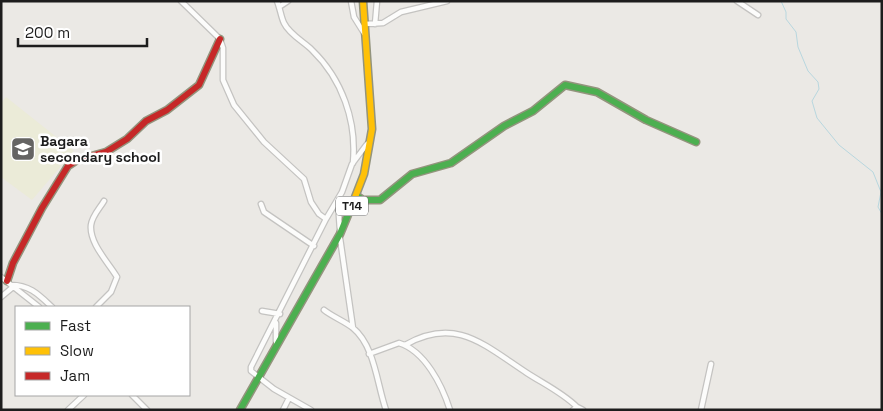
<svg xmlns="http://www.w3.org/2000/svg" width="883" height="411" font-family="'Space Grotesk',sans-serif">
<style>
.farmland{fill:#ebebd8}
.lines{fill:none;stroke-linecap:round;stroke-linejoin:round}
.stream{stroke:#b8d7df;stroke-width:1}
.street-casing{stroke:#c4c3c1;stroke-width:7}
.fast-casing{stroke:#93947d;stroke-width:9}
.slow-casing{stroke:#93947d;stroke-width:9}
.jam-casing{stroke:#93947d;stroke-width:9}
.street{stroke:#fcfcfb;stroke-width:4.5}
.fast{stroke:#4caf50;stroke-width:6}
.slow{stroke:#ffc107;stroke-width:6}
.jam{stroke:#c62828;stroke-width:6}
.labels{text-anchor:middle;stroke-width:5;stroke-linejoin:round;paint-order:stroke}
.shield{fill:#fff;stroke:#616161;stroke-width:1}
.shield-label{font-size:12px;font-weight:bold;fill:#1d1d1d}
.poi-label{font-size:14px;font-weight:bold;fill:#1d1d1d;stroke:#fff;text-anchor:start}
</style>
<rect width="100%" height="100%" fill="#ebe9e5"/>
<path class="farmland" d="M 6,97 L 74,151 L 32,200 L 1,177 L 1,103 Z"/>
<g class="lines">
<path class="stream" d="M 781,1 L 786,12 L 786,19 L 796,32 L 798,47 L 808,71 L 818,82 L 819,89 L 812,101 L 817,118 L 839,145 L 873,172 L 881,192 L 878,207 L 882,214"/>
<defs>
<path id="street" d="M 181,1 L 220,39 L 223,48 L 223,80 L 234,105 L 264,142 L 304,179 L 311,202 L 319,214 L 326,219
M 277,1 C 280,8 281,17 284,23 C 289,34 304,42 312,50 C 342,79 357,121 353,163
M 351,1 L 354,17 L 364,33
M 737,1 L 758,15
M 279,7 L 288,1
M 365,24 L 383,23 L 401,12 L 447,1
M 375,24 L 377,1
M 338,202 L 340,231
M 261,204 L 264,212 L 314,246
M 340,238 L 353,328
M 1,277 L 39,307
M 11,285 C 30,285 39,295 52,307
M 1,297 L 13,287
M 96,307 L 111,292 L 117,277 C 108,262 89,243 91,225 C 92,216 100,208 104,201
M 324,310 C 333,317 344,321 353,328 C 375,346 377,385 386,410
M 262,311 L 280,314
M 276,323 L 276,342
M 405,345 C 456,316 484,345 527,373 C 544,384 563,393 577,407
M 369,354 L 399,343 C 425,351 442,385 450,410
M 132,395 L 147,410
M 68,410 L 84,395
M 283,410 L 289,398
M 311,410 L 274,389 L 251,371 L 251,367 L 326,219 L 342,192 L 352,164 L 367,144
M 573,410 L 577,407 L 583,410
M 701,410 L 711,364"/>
<path id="fast" d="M 357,196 L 363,200 L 380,200 L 412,174 L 451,163 L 504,126 L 533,111 L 565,85 L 597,92 L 646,120 L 696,142
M 240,410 L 340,234 L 352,205"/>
<path id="slow" d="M 352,205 L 364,174 L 372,129 L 363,1"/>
<path id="jam" d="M 7,281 L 13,263 L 42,208 L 68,166 L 77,160 L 106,152 L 127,139 L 146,121 L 167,110 L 199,85 L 220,39"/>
</defs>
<use href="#street" class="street-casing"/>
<use href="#fast" class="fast-casing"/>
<use href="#slow" class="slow-casing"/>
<use href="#jam" class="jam-casing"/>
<use href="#street" class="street"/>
<use href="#fast" class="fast"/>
<use href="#slow" class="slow"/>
<use href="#jam" class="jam"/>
</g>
<defs>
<symbol id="school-square" viewBox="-11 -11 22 22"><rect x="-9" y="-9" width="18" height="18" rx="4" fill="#656463" stroke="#fff"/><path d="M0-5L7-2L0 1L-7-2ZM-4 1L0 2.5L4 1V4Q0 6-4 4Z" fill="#fff"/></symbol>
</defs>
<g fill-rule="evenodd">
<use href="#school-square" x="9" y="135" width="28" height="28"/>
</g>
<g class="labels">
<rect class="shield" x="336" y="196.5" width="32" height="19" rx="4"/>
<g class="shield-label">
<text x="352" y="210">T14</text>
</g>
<g class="poi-label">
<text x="40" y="146">Bagara<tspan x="40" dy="16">secondary school</tspan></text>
</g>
</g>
<rect width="883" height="411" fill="none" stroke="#1d1d1d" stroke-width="5"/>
<rect x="15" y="306" width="175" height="90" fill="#ffffff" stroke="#a5a5a5"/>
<rect x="25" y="322" width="25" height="8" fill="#4caf50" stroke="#a5a5a5"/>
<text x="60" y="331" font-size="15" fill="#1d1d1d">Fast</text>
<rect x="25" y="347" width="25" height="8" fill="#ffc107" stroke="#a5a5a5"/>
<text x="60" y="356" font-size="15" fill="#1d1d1d">Slow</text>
<rect x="25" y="372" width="25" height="8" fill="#c62828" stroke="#a5a5a5"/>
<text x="60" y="381" font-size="15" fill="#1d1d1d">Jam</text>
<path d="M18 38v8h129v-8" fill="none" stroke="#1d1d1d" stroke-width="2.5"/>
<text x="25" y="38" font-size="15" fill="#1d1d1d" stroke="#ffffff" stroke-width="4" paint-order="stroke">200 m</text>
</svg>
